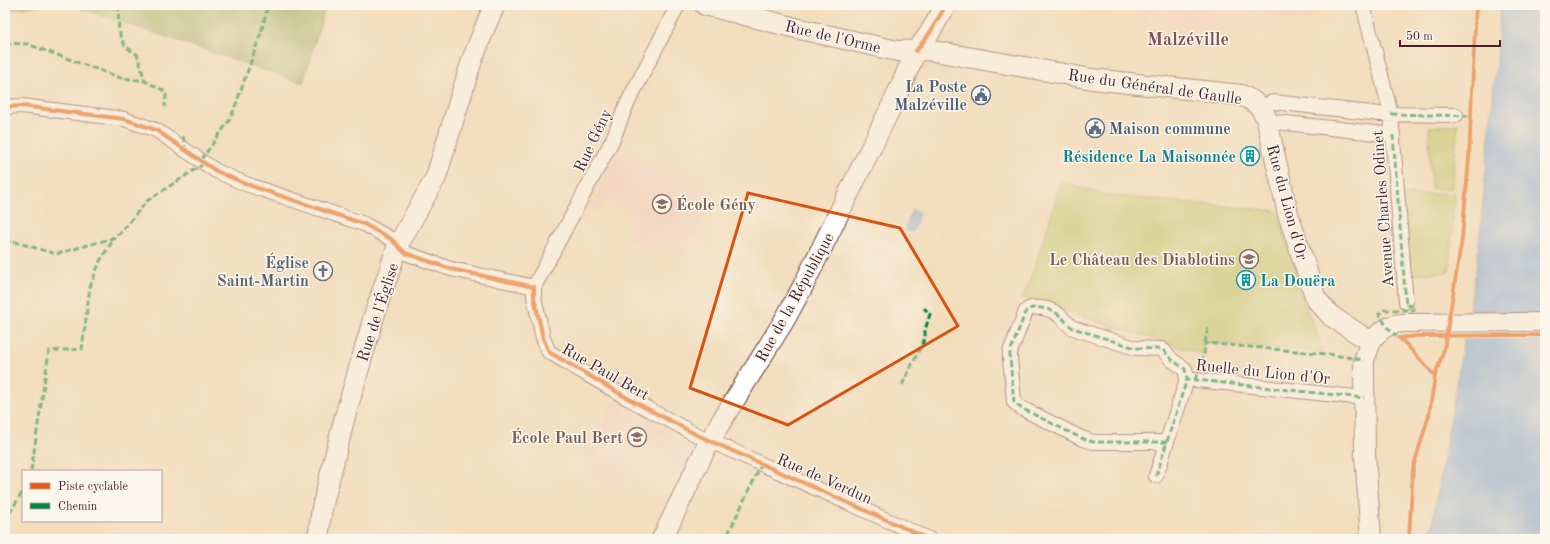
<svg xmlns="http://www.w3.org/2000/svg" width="1550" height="544" font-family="'Old Standard TT',serif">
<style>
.built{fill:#f7d1c9}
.green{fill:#bdca6c;stroke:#84744c}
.forest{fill:#96ae60;stroke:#706646}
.water{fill:#7bade7;stroke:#626689}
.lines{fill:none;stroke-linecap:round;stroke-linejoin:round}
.minor-casing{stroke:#633c41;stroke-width:16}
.tertiary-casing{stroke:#633c41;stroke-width:20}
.secondary-casing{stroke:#633c41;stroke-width:22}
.minor{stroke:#fff;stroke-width:14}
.tertiary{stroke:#fff;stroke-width:18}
.secondary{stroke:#fff;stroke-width:20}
.quiet{stroke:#00873e;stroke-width:3;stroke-dasharray:6 3;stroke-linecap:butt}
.cycleway-casing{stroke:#fbf7ec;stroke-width:6}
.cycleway{stroke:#e8590c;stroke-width:4}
.marked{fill:none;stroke:#d8530f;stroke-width:3;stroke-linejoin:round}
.labels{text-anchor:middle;stroke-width:3;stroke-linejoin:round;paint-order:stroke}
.street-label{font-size:16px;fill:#4a1f2b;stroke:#fbf7ec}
.service-label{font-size:16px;font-weight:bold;fill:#4e5e75;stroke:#fbf7ec;text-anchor:end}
.culture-label{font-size:16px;font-weight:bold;fill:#0d838f;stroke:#fbf7ec;text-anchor:end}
.education-label{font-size:16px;font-weight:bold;fill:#785e54;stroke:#fbf7ec;text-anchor:end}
.worship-label{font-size:16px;font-weight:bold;fill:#5b616d;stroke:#fbf7ec;text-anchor:end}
.quarter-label{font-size:18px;font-weight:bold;fill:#7e4f53;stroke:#fbf7ec}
</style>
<rect width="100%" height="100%" fill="#fbf7ec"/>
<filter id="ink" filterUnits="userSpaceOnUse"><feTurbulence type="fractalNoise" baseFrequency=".025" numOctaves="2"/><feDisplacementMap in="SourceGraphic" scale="8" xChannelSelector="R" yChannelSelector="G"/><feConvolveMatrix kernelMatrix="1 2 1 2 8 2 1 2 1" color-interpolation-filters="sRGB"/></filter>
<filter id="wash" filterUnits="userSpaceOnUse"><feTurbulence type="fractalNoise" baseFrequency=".012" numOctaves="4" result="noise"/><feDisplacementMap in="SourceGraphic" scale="16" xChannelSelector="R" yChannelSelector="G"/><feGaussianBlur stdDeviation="0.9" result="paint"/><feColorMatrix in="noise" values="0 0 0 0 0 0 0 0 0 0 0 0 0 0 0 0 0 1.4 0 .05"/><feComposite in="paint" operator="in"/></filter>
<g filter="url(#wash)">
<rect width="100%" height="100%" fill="#f2ddbd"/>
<path class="built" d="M 1142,5 L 1311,5 L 1311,21 L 1227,17 L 1228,30 L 1167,23 L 1166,24 L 1161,24 L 1161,18 L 1148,16 L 1147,22 L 1140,21 Z
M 617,152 L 714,193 L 686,258 L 623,239 L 634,214 L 605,200 L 598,212 L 588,208 Z
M 614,398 L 696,448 L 682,478 L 638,456 L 622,489 L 579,471 Z"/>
<path class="green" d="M 1458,124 L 1452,188 L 1431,189 L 1429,127 Z
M 1061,182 L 1106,195 L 1277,211 L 1298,278 L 1296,290 L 1300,294 L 1302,295 L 1323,352 L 1204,342 L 1202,354 L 1023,298 L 1037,261 Z
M 1455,193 L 1449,272 L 1408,275 L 1403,195 Z"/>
<path class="forest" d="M 5,5 L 43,5 L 5,11 Z
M 71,5 L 326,5 L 303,83 Z"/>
<path class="water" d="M 1500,5 L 1545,5 L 1545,539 L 1430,539 L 1477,264 L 1498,46 Z
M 912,210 L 919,213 L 913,232 L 905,230 Z"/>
</g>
<g filter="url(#ink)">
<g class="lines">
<defs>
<path id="minor" d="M 1363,5 L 1391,114 L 1406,302
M 5,107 L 22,106 L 124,119 L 156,130 L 216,171 L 246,184 L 364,224 L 391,239 L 405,253 L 451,269 L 534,287
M 1260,107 L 1273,102 L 1380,114 L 1456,115
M 1268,121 L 1393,135
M 534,287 L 534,297 L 543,338 L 549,352 L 629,399 L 697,435 L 929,539
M 534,287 L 613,139 L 626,106 L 678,5
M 1167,442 L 1093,442 L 1081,438 L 1021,408 L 1014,402 L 1010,358 L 1010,352 L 1026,311 C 1033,304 1052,309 1059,315 C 1064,319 1068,325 1073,328 L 1135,348 L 1161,349 L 1164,351 L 1172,360 L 1185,369 L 1187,379
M 1156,476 L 1187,379 L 1364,398"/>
<path id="tertiary" d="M 1371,342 C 1379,331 1387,325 1401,323 L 1545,322"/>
<path id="secondary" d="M 705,5 L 800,29 L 897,51 L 928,50 L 1092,79 L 1241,95 L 1251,100 L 1260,107 L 1266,117 L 1288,214 L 1316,299 L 1331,316 L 1371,342 L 1364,360 L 1364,372 L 1365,454 L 1371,539
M 318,539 L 322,508 L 344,420 L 375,313 L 398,245 L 436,177 L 472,60 L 488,20 L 495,5
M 662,539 L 704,452 L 719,425 L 784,321 L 803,286 L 895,99 L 916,51 L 929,34 L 946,5"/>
</defs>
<use href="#minor" class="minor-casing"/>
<use href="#tertiary" class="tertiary-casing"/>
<use href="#secondary" class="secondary-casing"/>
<use href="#minor" class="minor"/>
<use href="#tertiary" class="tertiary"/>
<use href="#secondary" class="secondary"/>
<path class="quiet" d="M 119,5 C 118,26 116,44 137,54 L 145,81
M 5,43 L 27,44 L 121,78 L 145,81 L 163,90 L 166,95 L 165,107
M 1391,114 L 1471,116
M 1393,135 L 1406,305 L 1414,306 L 1414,310 L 1384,310 L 1379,314 L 1387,327 L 1399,338
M 183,136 L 185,149
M 201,160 L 231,118 L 261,33 L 268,5
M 5,239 L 56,254 L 110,239 L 120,233 L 147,201 L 205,163
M 1205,343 L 1208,327
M 1195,380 L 1204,354 L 1205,343 L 1328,354 L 1364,360
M 902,385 L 925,338 L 925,330 L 930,314 L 924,308
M 1167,442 L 1093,442 L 1081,438 L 1021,408 L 1014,402 L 1010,358 L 1010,352 L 1026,311 C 1033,304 1052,309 1059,315 C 1064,319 1068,325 1073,328 L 1135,348 L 1161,349 L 1164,351 L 1172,360 L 1185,369 L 1187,379
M 31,471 L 49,351 L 82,349 L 90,287 L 100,261 L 115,237
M 1156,476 L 1187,379 L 1364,398
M 5,521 L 23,491
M 257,539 L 259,537 L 285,539 L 308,535 L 318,535
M 733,539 L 727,536 L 762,463"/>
<defs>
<path id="cycleway" d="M 916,51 L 929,34 L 946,5
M 5,107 L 22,106 L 124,119 L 156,130 L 216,171 L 246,184 L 364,224 L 391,239 L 405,253 L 451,269 L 534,287 L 534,297 L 543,338 L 549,352 L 629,399 L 697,435 L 929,539
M 1435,376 L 1405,343 L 1399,338 L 1417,336 L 1545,335
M 1409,539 L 1413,468 L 1429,415 L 1435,376 L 1444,349 L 1462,239 L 1469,158 L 1476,5"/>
</defs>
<use href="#cycleway" class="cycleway-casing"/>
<use href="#cycleway" class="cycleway"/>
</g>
</g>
<path d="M0 0H1550V544H0ZM 748,193 L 900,228 L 958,326 L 788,425 L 690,388 Z" fill="#f2ddbd" fill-opacity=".55" fill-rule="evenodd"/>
<path class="marked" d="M 748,193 L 900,228 L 958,326 L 788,425 L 690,388 Z"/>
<defs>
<symbol id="civic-ring" viewBox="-11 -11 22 22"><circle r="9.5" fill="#fbf7ec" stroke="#5c6f8a" stroke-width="1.5"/><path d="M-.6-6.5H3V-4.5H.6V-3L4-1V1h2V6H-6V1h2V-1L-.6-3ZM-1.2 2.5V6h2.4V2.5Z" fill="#5c6f8a"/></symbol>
<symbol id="building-ring" viewBox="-11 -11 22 22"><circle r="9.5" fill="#fbf7ec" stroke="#0f9aa8" stroke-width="1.5"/><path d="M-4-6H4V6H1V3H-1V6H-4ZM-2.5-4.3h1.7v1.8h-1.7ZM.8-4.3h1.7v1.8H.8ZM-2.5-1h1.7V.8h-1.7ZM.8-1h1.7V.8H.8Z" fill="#0f9aa8"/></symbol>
<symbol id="school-ring" viewBox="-11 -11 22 22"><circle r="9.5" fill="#fbf7ec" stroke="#8d6e63" stroke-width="1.5"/><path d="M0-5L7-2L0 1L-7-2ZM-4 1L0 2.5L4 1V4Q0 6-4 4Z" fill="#8d6e63"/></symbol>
<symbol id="church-ring" viewBox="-11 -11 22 22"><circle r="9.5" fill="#fbf7ec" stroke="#6b7280" stroke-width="1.5"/><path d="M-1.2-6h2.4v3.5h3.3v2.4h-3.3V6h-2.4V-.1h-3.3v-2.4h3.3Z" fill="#6b7280"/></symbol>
</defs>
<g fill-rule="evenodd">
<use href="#civic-ring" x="970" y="84" width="22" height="22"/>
<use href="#civic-ring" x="1084" y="117" width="22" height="22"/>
<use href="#building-ring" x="1239" y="145" width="22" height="22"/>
<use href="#school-ring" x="651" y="193" width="22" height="22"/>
<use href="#school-ring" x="1238" y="248" width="22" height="22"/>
<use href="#church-ring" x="312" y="260" width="22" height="22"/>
<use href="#building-ring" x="1235" y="269" width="22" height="22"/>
<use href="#school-ring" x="626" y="426" width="22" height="22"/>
</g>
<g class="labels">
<g class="street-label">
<text transform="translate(833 36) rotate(13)" y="6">Rue de l'Orme</text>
<text transform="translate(1155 86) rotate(8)" y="6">Rue du Général de Gaulle</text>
<text transform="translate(592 140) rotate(-65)" y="6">Rue Gény</text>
<text transform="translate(1288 202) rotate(75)" y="6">Rue du Lion d'Or</text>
<text transform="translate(1382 209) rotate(-94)" y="6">Avenue Charles Odinet</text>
<text transform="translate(794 297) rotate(-61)" y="6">Rue de la République</text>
<text transform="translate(377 312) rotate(-72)" y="6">Rue de l'Église</text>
<text transform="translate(606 371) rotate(30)" y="6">Rue Paul Bert</text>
<text transform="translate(1263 371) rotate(6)" y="6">Ruelle du Lion d'Or</text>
<text transform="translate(825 478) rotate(24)" y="6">Rue de Verdun</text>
</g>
<g class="service-label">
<text x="967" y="92">La Poste<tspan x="967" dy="18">Malzéville</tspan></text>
<text x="1109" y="134" text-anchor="start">Maison commune</text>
</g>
<g class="culture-label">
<text x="1236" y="162">Résidence La Maisonnée</text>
<text x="1260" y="286" text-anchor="start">La Douëra</text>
</g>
<g class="education-label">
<text x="676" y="210" text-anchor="start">École Gény</text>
<text x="1235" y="265">Le Château des Diablotins</text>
<text x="623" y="443">École Paul Bert</text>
</g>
<g class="worship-label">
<text x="309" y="268">Église<tspan x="309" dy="18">Saint-Martin</tspan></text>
</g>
<g class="quarter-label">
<text x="1188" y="45">Malzéville</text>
</g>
</g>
<rect width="1550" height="544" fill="none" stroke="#fbf7ec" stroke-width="20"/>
<rect x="22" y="470" width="140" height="52" fill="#fbf7ec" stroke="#b4a19f"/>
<rect x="30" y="483" width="20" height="6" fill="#e8590c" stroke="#b4a19f"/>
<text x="58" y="490" font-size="12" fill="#4a1f2b">Piste cyclable</text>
<rect x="30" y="503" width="20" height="6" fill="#00873e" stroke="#b4a19f"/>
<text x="58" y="510" font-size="12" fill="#4a1f2b">Chemin</text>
<path d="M1400 40v6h100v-6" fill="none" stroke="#4a1f2b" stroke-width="2"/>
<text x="1406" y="40" font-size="12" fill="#4a1f2b" stroke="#fbf7ec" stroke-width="3" paint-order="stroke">50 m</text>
</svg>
